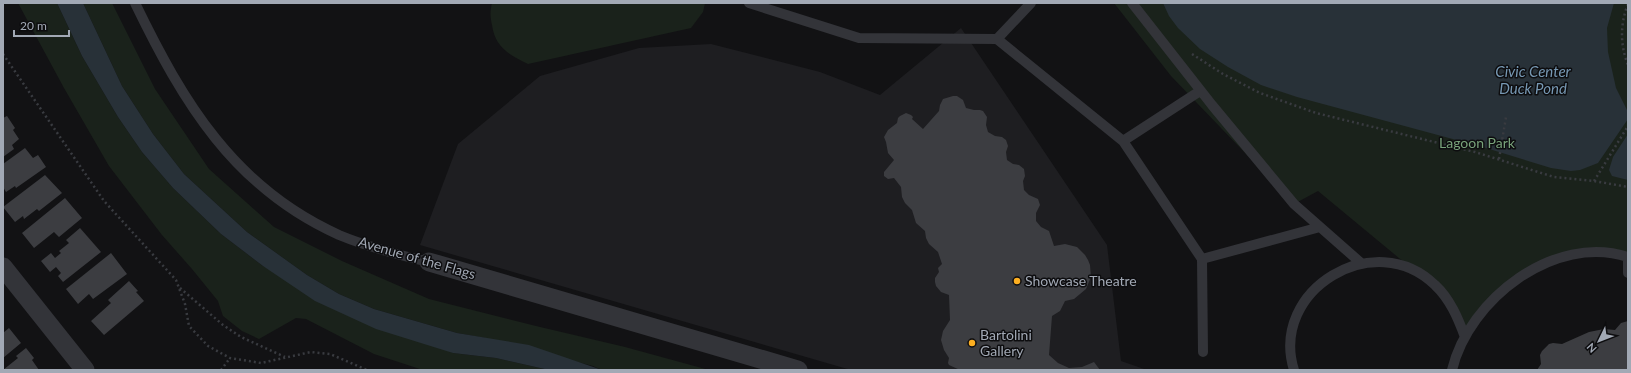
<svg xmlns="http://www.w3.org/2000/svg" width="1631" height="373" font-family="Lato,sans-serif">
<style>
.built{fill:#1e1e21}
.green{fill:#1a221b}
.water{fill:#283138}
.building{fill:#3c3d41}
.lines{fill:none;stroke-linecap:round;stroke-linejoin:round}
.path{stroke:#393b40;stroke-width:2.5;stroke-dasharray:2 3;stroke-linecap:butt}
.service{stroke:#333439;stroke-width:10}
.minor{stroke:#333439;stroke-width:19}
.poi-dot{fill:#fdaf21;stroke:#0d0d0f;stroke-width:1.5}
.labels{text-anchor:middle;stroke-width:3;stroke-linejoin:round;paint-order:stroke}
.park-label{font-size:14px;fill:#78a27a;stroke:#0d0d0f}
.street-label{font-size:14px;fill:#a2a9b5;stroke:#0d0d0f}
.poi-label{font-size:14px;fill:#a2a9b5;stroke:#0d0d0f;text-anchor:start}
.water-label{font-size:15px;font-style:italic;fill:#7798b3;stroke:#0d0d0f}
</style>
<rect width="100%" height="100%" fill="#121214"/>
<path class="built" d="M 961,28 L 1107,245 L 1121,361 L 1147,370 L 851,370 L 420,245 L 458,144 L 540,76 L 639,48 L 711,44 L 820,72 L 880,95 Z"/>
<path class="green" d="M 18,3 L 57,3 L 82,56 L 118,117 L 142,152 L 173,188 L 221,234 L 263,266 L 453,353 L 496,358 L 549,370 L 423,370 L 374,354 L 306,319 L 296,318 L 259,339 L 242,331 L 223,316 L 218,301 L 192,269 L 162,235 L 109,166 L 64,88 Z
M 83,3 L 112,3 L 155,89 L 209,169 L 274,227 L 342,261 L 429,299 L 536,326 L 625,347 L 709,370 L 602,370 L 593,366 L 485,338 L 457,333 L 374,309 L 339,294 L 307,275 L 247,232 L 184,174 L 153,134 L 122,86 Z
M 492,3 L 705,3 L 703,12 L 691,28 L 528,64 C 509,55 495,47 492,25 C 490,16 490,11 492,3 Z
M 1114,3 L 1628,3 L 1628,257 L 1573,255 L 1513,282 L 1465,337 L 1453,309 L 1411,268 L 1318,191 L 1294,204 L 1171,76 Z"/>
<path class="water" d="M 57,3 L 83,3 L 122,86 L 153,134 L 184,174 L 247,232 L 307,275 L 339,294 L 374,309 L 457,333 L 529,345 L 602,370 L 549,370 L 496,358 L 453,353 L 376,329 L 315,301 L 263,266 L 221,234 L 173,188 L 142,152 L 118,117 L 82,56 Z
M 1163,3 L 1614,3 L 1607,28 L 1608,52 L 1616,88 L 1627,110 L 1628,119 L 1598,163 L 1580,170 L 1571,171 L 1551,168 L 1486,148 L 1297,97 L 1261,85 L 1228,67 L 1200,49 L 1178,28 L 1169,16 Z
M 1628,134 L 1628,180 L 1612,176 L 1609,170 L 1613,157 Z"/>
<path class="building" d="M 953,96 L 957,96 L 963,100 L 966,108 L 974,110 L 980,110 L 983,111 L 987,117 L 986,125 L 988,132 L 995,136 L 1002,137 L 1006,140 L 1008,146 L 1006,152 L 1007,160 L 1013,164 L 1019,165 L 1024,169 L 1025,176 L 1023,181 L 1024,190 L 1029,195 L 1038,199 L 1040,205 L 1036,213 L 1036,221 L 1041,227 L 1049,231 L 1054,246 L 1065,244 L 1077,247 L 1085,255 L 1088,260 L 1090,265 L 1091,277 L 1086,289 L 1074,299 L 1065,301 L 1060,311 L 1052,316 L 1049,355 L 1058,363 L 1069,368 L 1082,367 L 1094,362 L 1100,370 L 960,370 L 949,365 L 948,363 L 949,358 L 944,350 L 941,340 L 943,331 L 950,320 L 949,295 L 941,292 L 936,286 L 935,282 L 935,278 L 939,272 L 938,268 L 942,264 L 938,252 L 929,244 L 926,238 L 925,231 L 916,223 L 912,210 L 905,203 L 902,197 L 901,187 L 894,178 L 888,179 L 884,176 L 884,172 L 894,160 L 888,153 L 886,142 L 884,137 L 888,130 L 897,123 L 898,118 L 900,116 L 906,113 L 911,115 L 913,117 L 912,119 L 923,129 L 939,111 L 940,105 L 943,99 Z
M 7,116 L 15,128 L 13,130 L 19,139 L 12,145 L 14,149 L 3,157 L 3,118 Z
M 25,148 L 33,158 L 38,155 L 46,167 L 16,188 L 15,186 L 6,192 L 3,187 L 3,164 Z
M 45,175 L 62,193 L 39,211 L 37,209 L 24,219 L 23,216 L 15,222 L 3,207 Z
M 65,198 L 82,218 L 59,237 L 54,232 L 34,248 L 22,233 Z
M 80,228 L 101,252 L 63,282 L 58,276 L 61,273 L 56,267 L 50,272 L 41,261 L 51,253 L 55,258 L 61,253 L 59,251 L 69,243 L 66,240 Z
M 111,253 L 127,274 L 93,299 L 89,294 L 78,304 L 66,289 Z
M 129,281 L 138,291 L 136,292 L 144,301 L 104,335 L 91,321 L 111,303 L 108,300 Z
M 1628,321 L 1628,370 L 1537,370 L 1541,364 L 1540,355 L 1542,351 L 1549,344 L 1553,343 L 1562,344 L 1589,332 L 1604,329 L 1615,330 L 1621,323 Z
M 9,328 L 21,343 L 3,358 L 3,333 Z
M 26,348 L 34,358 L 32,360 L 39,370 L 3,370 L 18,358 L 16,356 Z"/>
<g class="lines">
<path class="path" d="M 1628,4 C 1620,24 1620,45 1628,65
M 3,54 L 104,201 L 176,280 L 185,304 L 189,326 L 208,346 L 230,358 L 261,363 L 311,352 L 330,354 L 367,370
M 1192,54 L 1223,74 L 1260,93 L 1316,113 L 1475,152 L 1554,177 L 1594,181 L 1628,187
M 1499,159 L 1506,117
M 1594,181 L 1628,126
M 180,288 L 223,325 L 241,337 L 285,357
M 221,370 L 230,358"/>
<path class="service" d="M 135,3 C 183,102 234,188 339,235 C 368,247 399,255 429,262
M 749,3 L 859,38 L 997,39 L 1123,141 L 1200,91
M 1132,3 L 1212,105 L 1294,204 L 1361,263
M 997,39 L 1031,3
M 1123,141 L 1202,259 L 1320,227
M 1202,259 L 1203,352
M 1628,260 L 1628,273
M 1294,370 C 1269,290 1375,226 1435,285 C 1450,299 1458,318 1465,337
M 1452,370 C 1469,299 1555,233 1628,257"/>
<path class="minor" d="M 429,262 L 798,370
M 3,267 L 85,370"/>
</g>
<g class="poi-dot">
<circle cx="1017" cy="281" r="4"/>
<circle cx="972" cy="343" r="4"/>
</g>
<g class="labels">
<g class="park-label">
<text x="1477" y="148">Lagoon Park</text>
</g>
<g class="street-label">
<text transform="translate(417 258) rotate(16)" y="5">Avenue of the Flags</text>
</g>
<g class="poi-label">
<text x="1025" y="286">Showcase Theatre</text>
<text x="980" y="340">Bartolini<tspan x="980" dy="16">Gallery</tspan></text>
</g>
<g class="water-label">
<text x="1533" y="77">Civic Center<tspan x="1533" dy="17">Duck Pond</tspan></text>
</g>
</g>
<rect width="1631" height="373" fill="none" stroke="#a2a9b5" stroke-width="8"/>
<g transform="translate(1599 341) rotate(227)" stroke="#0d0d0f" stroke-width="3" paint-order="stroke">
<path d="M0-3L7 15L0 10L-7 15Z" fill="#a2a9b5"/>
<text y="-6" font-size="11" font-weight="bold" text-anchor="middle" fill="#a2a9b5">N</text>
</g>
<path d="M14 30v6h55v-6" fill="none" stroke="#a2a9b5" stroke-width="2"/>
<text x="20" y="30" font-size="12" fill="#a2a9b5" stroke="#0d0d0f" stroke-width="3" paint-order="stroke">20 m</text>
</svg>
